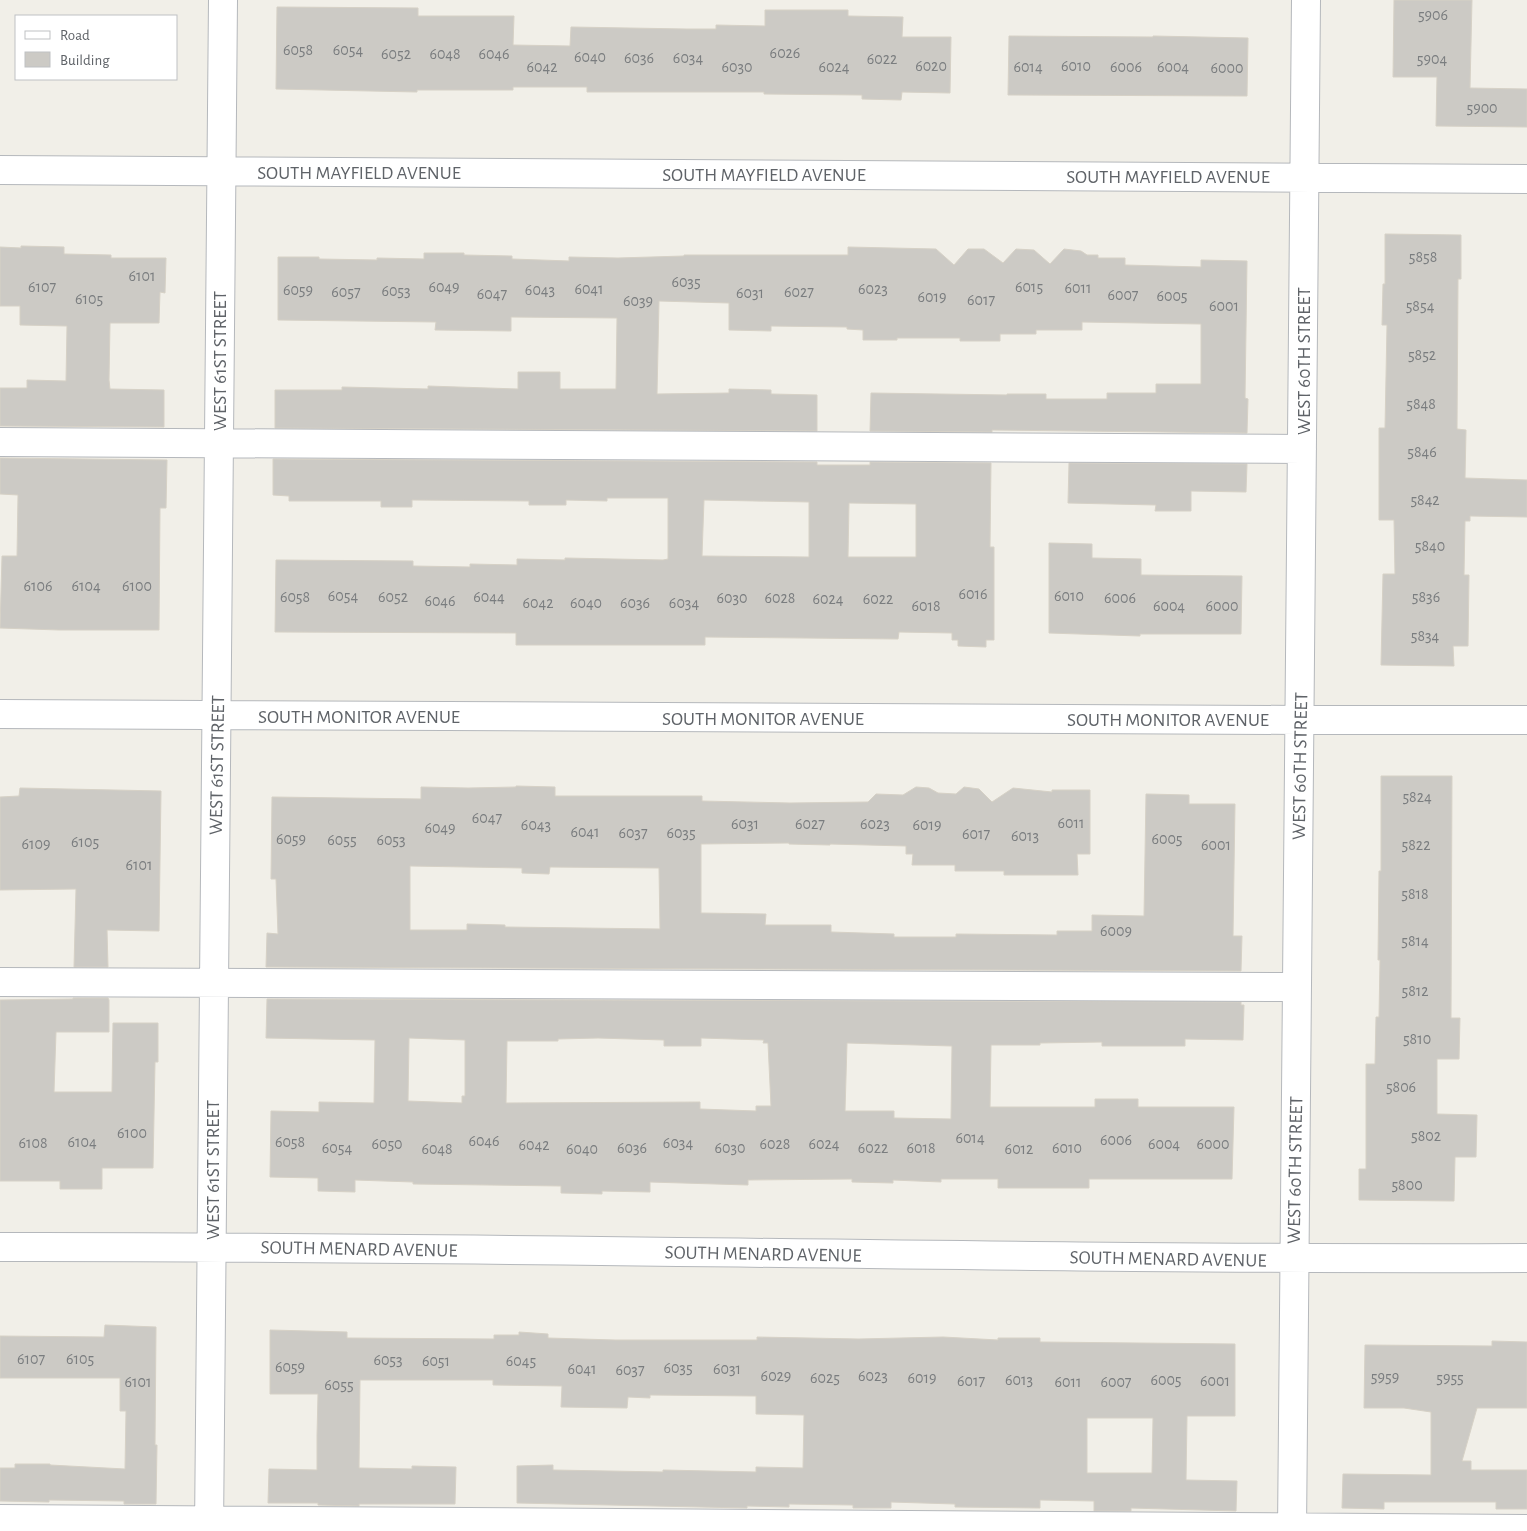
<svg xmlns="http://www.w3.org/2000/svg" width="1527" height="1531" font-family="'Alegreya Sans',sans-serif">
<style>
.building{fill:#cccac5;stroke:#d6d1c6;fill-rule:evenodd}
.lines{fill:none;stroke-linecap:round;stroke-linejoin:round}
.minor-casing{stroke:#b5b8bc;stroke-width:30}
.minor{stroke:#fff;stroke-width:28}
.labels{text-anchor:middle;stroke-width:4;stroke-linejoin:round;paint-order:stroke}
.number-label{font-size:16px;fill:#7a7d7f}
.street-label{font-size:19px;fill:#5f6368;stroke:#fff}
</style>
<rect width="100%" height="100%" fill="#f1efe8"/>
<path class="building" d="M 1394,0 L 1472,0 L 1470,88 L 1527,89 L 1527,127 L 1436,126 L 1437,77 L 1393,77 Z
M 277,7 L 418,8 L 418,16 L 514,16 L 513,45 L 570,46 L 571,27 L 686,29 L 716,29 L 716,25 L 765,26 L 765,10 L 848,10 L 848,16 L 903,17 L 902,37 L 951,37 L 950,93 L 902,92 L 901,100 L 862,99 L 862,95 L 764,94 L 764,92 L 587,92 L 587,87 L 513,87 L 513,90 L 417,90 L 417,92 L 276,89 Z
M 1009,36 L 1153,37 L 1153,36 L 1248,38 L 1247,96 L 1008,95 Z
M 1385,234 L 1461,235 L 1461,279 L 1458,279 L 1457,429 L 1466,430 L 1465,478 L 1527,480 L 1527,517 L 1470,516 L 1470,521 L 1465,521 L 1464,575 L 1469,575 L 1468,646 L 1453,646 L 1454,666 L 1381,665 L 1383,574 L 1395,574 L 1394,520 L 1379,520 L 1379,428 L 1385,428 L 1387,325 L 1382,325 L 1383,284 L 1385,284 Z
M 21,246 L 64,247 L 64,254 L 111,255 L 111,258 L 166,258 L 165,293 L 160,292 L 159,323 L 110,323 L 109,380 L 110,389 L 164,390 L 164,427 L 0,426 L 0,388 L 27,388 L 27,380 L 66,381 L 67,326 L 20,325 L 20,306 L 0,306 L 0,247 L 21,248 Z
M 848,247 L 936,249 L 954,265 L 968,249 L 984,249 L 1003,263 L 1016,249 L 1034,250 L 1050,264 L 1064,249 L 1081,251 L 1087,255 L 1098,255 L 1098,258 L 1125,258 L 1125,265 L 1201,267 L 1201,260 L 1247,261 L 1245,398 L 1248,399 L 1247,433 L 992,430 L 992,432 L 870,431 L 871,393 L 1007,395 L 1007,394 L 1046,394 L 1046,399 L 1107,399 L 1107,393 L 1156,393 L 1156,384 L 1201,384 L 1201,324 L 1082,322 L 1082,330 L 1036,330 L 1036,334 L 1000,334 L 1000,341 L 960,341 L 960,338 L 897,338 L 897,340 L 863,340 L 863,330 L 847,329 L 847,327 L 771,326 L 771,331 L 729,330 L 729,303 L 659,301 L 657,394 L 729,393 L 729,389 L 771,390 L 771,394 L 817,395 L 817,431 L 275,428 L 275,390 L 342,390 L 342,387 L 428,389 L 428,386 L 518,389 L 518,372 L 560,372 L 560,389 L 616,389 L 617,318 L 511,317 L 511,331 L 435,330 L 436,322 L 278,320 L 278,257 L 319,257 L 319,259 L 377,260 L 377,258 L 424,259 L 424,253 L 464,253 L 464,255 L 512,256 L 512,259 L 569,261 L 569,257 L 618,258 L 684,256 L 684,255 L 848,255 Z
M 0,458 L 167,460 L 166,508 L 160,508 L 159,630 L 59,630 L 0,628 L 2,556 L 17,556 L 18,495 L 0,494 Z
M 273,459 L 817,462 L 817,465 L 870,465 L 870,462 L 991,463 L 990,547 L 994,547 L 994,640 L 986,640 L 986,647 L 958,646 L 958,640 L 952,640 L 952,633 L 899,632 L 898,639 L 705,637 L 705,645 L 516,645 L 516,633 L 275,632 L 276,560 L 413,561 L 413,566 L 470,567 L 470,564 L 517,565 L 517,559 L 565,560 L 565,558 L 663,560 L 668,559 L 668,498 L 607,498 L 607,501 L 566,500 L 566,505 L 529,505 L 529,501 L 412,500 L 412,507 L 381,507 L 381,501 L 289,501 L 289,496 L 273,495 ZM 704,500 L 809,502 L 809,557 L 702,556 ZM 849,503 L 916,504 L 916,557 L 848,557 Z
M 1069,463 L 1247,464 L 1246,492 L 1191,491 L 1191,511 L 1155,511 L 1156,505 L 1068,503 Z
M 1049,543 L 1092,544 L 1092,558 L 1141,559 L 1141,575 L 1242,576 L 1241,634 L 1140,634 L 1140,636 L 1049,633 Z
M 1381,776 L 1452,776 L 1451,1018 L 1460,1018 L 1459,1059 L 1437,1059 L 1437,1114 L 1477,1115 L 1476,1157 L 1455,1157 L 1454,1201 L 1359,1200 L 1359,1169 L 1366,1169 L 1366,1064 L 1375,1064 L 1376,1017 L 1379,1017 L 1380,960 L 1378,960 L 1379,871 L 1381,871 Z
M 516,786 L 555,787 L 555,796 L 702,796 L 702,801 L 790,803 L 868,802 L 876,794 L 903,795 L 916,787 L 929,788 L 938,793 L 956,794 L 964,787 L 979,789 L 992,802 L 1013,788 L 1052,792 L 1052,790 L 1090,790 L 1090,854 L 1077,854 L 1078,875 L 1004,875 L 1004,871 L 955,871 L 955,865 L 912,865 L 913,854 L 906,854 L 906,846 L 830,844 L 830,845 L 789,844 L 789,843 L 701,844 L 701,913 L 766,914 L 765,925 L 831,925 L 831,932 L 894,934 L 894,937 L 956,937 L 956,934 L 1057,935 L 1057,931 L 1092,931 L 1092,915 L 1144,916 L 1146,794 L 1189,795 L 1189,804 L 1235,804 L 1233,936 L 1242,936 L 1241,971 L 266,967 L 267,933 L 278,934 L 276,879 L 271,879 L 272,797 L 421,799 L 421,787 L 468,788 L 516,787 ZM 410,866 L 522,868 L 522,873 L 549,874 L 550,867 L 659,868 L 660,929 L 505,927 L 505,925 L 467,924 L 467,930 L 410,930 Z
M 20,788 L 161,791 L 159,931 L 107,930 L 108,967 L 74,967 L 76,889 L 0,890 L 0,797 L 19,796 Z
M 73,998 L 108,998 L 109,1000 L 109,1032 L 56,1032 L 54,1092 L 112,1092 L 113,1023 L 158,1023 L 158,1062 L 155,1062 L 153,1168 L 102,1168 L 102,1189 L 60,1189 L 60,1181 L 0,1181 L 0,1000 L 73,999 Z
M 267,999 L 1241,1002 L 1241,1005 L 1244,1005 L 1243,1040 L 1185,1039 L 1185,1046 L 1102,1046 L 1102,1042 L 1040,1043 L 1040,1045 L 991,1045 L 990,1107 L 1095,1107 L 1095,1099 L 1138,1099 L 1138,1107 L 1234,1107 L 1232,1179 L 1089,1179 L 1089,1188 L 998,1188 L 998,1179 L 941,1179 L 941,1182 L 893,1180 L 893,1183 L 852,1182 L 852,1179 L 748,1180 L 748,1185 L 650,1182 L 650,1192 L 602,1191 L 602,1194 L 561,1193 L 561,1186 L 413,1184 L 413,1182 L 355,1180 L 355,1192 L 318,1191 L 318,1178 L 270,1177 L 271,1111 L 319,1112 L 319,1102 L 374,1103 L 375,1040 L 266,1038 ZM 409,1038 L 465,1040 L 465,1096 L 462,1096 L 462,1103 L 408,1101 ZM 598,1038 L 664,1040 L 664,1046 L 701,1046 L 701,1038 L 764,1040 L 763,1043 L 768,1043 L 771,1106 L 756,1106 L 756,1111 L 700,1109 L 700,1102 L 506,1103 L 507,1041 L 558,1041 L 558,1039 ZM 847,1043 L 952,1046 L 951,1119 L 894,1118 L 894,1111 L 845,1111 Z
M 105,1325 L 156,1327 L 155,1445 L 157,1445 L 156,1504 L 124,1504 L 124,1501 L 49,1500 L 49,1502 L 0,1501 L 0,1468 L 15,1468 L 15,1464 L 50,1464 L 50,1465 L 125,1469 L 126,1411 L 120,1411 L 120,1378 L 0,1378 L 0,1336 L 104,1337 Z
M 270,1330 L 347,1332 L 347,1338 L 494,1339 L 494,1335 L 519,1335 L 519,1332 L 548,1334 L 548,1338 L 615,1340 L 757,1340 L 757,1337 L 859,1339 L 943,1337 L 998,1340 L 998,1338 L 1040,1338 L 1040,1342 L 1235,1344 L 1235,1416 L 1187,1416 L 1186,1480 L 1237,1481 L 1236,1511 L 1131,1508 L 1131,1511 L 1094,1511 L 1094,1501 L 1040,1500 L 1040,1508 L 955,1507 L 955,1504 L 891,1502 L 891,1508 L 853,1508 L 853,1505 L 789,1504 L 789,1507 L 747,1506 L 747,1508 L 517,1503 L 517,1466 L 553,1465 L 553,1470 L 663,1472 L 663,1470 L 756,1472 L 756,1467 L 803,1468 L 804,1415 L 756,1414 L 756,1396 L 650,1395 L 650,1398 L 628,1397 L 627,1408 L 561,1407 L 562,1386 L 493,1385 L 493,1380 L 360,1380 L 359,1468 L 412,1469 L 412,1466 L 456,1467 L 455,1504 L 359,1504 L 359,1506 L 318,1505 L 318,1503 L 268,1503 L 269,1469 L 317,1470 L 317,1436 L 318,1394 L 270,1394 ZM 1087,1418 L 1153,1418 L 1152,1473 L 1087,1473 Z
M 1492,1341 L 1527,1342 L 1527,1408 L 1477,1408 L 1462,1461 L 1471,1461 L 1471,1470 L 1527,1470 L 1527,1509 L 1496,1509 L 1496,1502 L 1384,1502 L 1384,1509 L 1342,1508 L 1343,1474 L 1431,1475 L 1431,1412 L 1404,1408 L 1364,1408 L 1365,1345 L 1492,1346 Z"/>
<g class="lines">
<defs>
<path id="minor" d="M 0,170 L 1527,179
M 0,442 L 1302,449
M 0,714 L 1299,720 L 1527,720
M 0,982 L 1296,987
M 0,1247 C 509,1246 1018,1260 1527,1258
M 0,1519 L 1527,1529
M 209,1531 L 223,0
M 1292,1531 L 1306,0"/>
</defs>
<use href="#minor" class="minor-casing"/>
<use href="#minor" class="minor"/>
</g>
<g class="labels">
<g class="number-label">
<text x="1433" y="20">5906</text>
<text x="298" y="55">6058</text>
<text x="348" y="55">6054</text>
<text x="785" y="58">6026</text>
<text x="396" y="59">6052</text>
<text x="445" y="59">6048</text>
<text x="494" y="59">6046</text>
<text x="590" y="62">6040</text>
<text x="639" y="63">6036</text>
<text x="688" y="63">6034</text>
<text x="882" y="64">6022</text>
<text x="1432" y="64">5904</text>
<text x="931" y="71">6020</text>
<text x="1076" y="71">6010</text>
<text x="542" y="72">6042</text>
<text x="737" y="72">6030</text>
<text x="834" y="72">6024</text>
<text x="1028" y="72">6014</text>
<text x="1126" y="72">6006</text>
<text x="1173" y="72">6004</text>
<text x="1227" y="73">6000</text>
<text x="1482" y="113">5900</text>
<text x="1423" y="262">5858</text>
<text x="142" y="281">6101</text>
<text x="686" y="287">6035</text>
<text x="42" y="292">6107</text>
<text x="444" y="292">6049</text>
<text x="1029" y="292">6015</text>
<text x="1078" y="293">6011</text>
<text x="589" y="294">6041</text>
<text x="873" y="294">6023</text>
<text x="298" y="295">6059</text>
<text x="540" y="295">6043</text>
<text x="396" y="296">6053</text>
<text x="346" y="297">6057</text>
<text x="799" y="297">6027</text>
<text x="750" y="298">6031</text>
<text x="492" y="299">6047</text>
<text x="1123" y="300">6007</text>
<text x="1172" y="301">6005</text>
<text x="932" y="302">6019</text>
<text x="89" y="304">6105</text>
<text x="981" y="305">6017</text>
<text x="638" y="306">6039</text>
<text x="1224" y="311">6001</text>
<text x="1420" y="311">5854</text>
<text x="1422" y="360">5852</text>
<text x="1421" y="409">5848</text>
<text x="1422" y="457">5846</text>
<text x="1425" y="505">5842</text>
<text x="1430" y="551">5840</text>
<text x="38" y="591">6106</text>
<text x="86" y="591">6104</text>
<text x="137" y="591">6100</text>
<text x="973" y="599">6016</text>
<text x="343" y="601">6054</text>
<text x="1069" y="601">6010</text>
<text x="295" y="602">6058</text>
<text x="393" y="602">6052</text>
<text x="489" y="602">6044</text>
<text x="1426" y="602">5836</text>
<text x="732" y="603">6030</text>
<text x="780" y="603">6028</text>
<text x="1120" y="603">6006</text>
<text x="828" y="604">6024</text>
<text x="878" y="604">6022</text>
<text x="440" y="606">6046</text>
<text x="538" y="608">6042</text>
<text x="586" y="608">6040</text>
<text x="635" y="608">6036</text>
<text x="684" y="608">6034</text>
<text x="926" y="611">6018</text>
<text x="1169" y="611">6004</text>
<text x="1222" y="611">6000</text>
<text x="1425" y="641">5834</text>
<text x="1417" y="802">5824</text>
<text x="487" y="823">6047</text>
<text x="1071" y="828">6011</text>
<text x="745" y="829">6031</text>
<text x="810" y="829">6027</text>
<text x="875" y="829">6023</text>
<text x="536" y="830">6043</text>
<text x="927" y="830">6019</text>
<text x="440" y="833">6049</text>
<text x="585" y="837">6041</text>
<text x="633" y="838">6037</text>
<text x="681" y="838">6035</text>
<text x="976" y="839">6017</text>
<text x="1025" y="841">6013</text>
<text x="291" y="844">6059</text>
<text x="1167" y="844">6005</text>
<text x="342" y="845">6055</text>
<text x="391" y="845">6053</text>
<text x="85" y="847">6105</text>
<text x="36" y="849">6109</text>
<text x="1216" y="850">6001</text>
<text x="1416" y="850">5822</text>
<text x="139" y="870">6101</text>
<text x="1415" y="899">5818</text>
<text x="1116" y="936">6009</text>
<text x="1415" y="946">5814</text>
<text x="1415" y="996">5812</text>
<text x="1417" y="1044">5810</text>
<text x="1401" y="1092">5806</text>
<text x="132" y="1138">6100</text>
<text x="1426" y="1141">5802</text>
<text x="970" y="1143">6014</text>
<text x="1116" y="1145">6006</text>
<text x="484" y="1146">6046</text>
<text x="82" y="1147">6104</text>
<text x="290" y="1147">6058</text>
<text x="33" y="1148">6108</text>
<text x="678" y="1148">6034</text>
<text x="387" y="1149">6050</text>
<text x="775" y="1149">6028</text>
<text x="824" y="1149">6024</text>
<text x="1164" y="1149">6004</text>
<text x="1213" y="1149">6000</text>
<text x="534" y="1150">6042</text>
<text x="337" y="1153">6054</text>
<text x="632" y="1153">6036</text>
<text x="730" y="1153">6030</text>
<text x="873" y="1153">6022</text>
<text x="921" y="1153">6018</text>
<text x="1067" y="1153">6010</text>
<text x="437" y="1154">6048</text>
<text x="582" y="1154">6040</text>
<text x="1019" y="1154">6012</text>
<text x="1407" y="1190">5800</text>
<text x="31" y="1364">6107</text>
<text x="80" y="1364">6105</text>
<text x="388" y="1365">6053</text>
<text x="436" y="1366">6051</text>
<text x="521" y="1366">6045</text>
<text x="290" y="1372">6059</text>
<text x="678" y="1373">6035</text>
<text x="582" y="1374">6041</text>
<text x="727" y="1374">6031</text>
<text x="630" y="1375">6037</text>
<text x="776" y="1381">6029</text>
<text x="873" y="1381">6023</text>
<text x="1385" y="1382">5959</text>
<text x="825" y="1383">6025</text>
<text x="922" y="1383">6019</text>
<text x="1450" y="1383">5955</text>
<text x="1019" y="1385">6013</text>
<text x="1166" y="1385">6005</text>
<text x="971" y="1386">6017</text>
<text x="1215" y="1386">6001</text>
<text x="138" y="1387">6101</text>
<text x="1068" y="1387">6011</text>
<text x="1116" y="1387">6007</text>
<text x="339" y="1390">6055</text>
</g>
<g class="street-label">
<text x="359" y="179">SOUTH MAYFIELD AVENUE</text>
<text x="764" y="181">SOUTH MAYFIELD AVENUE</text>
<text x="1168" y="183">SOUTH MAYFIELD AVENUE</text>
<text transform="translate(219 361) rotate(-90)" y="7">WEST 61ST STREET</text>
<text transform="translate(1303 361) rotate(-90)" y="7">WEST 60TH STREET</text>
<text x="359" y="723">SOUTH MONITOR AVENUE</text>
<text x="763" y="725">SOUTH MONITOR AVENUE</text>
<text x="1168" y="726">SOUTH MONITOR AVENUE</text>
<text transform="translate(216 765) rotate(-89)" y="7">WEST 61ST STREET</text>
<text transform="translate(1299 766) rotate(-89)" y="7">WEST 60TH STREET</text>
<text transform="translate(212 1170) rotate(-90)" y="7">WEST 61ST STREET</text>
<text transform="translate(1294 1170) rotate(-89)" y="7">WEST 60TH STREET</text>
<text transform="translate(359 1248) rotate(1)" y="7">SOUTH MENARD AVENUE</text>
<text transform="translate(763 1253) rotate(1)" y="7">SOUTH MENARD AVENUE</text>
<text transform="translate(1168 1258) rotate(1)" y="7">SOUTH MENARD AVENUE</text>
</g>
</g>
<rect x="15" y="15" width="162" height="65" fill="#ffffff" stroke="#bfc1c3"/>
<rect x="25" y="31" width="25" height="8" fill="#ffffff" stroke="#bfc1c3"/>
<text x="60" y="40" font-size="15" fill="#5f6368">Road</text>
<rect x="25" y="52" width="25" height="15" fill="#cccac5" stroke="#bfc1c3"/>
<text x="60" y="65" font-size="15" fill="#5f6368">Building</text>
</svg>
